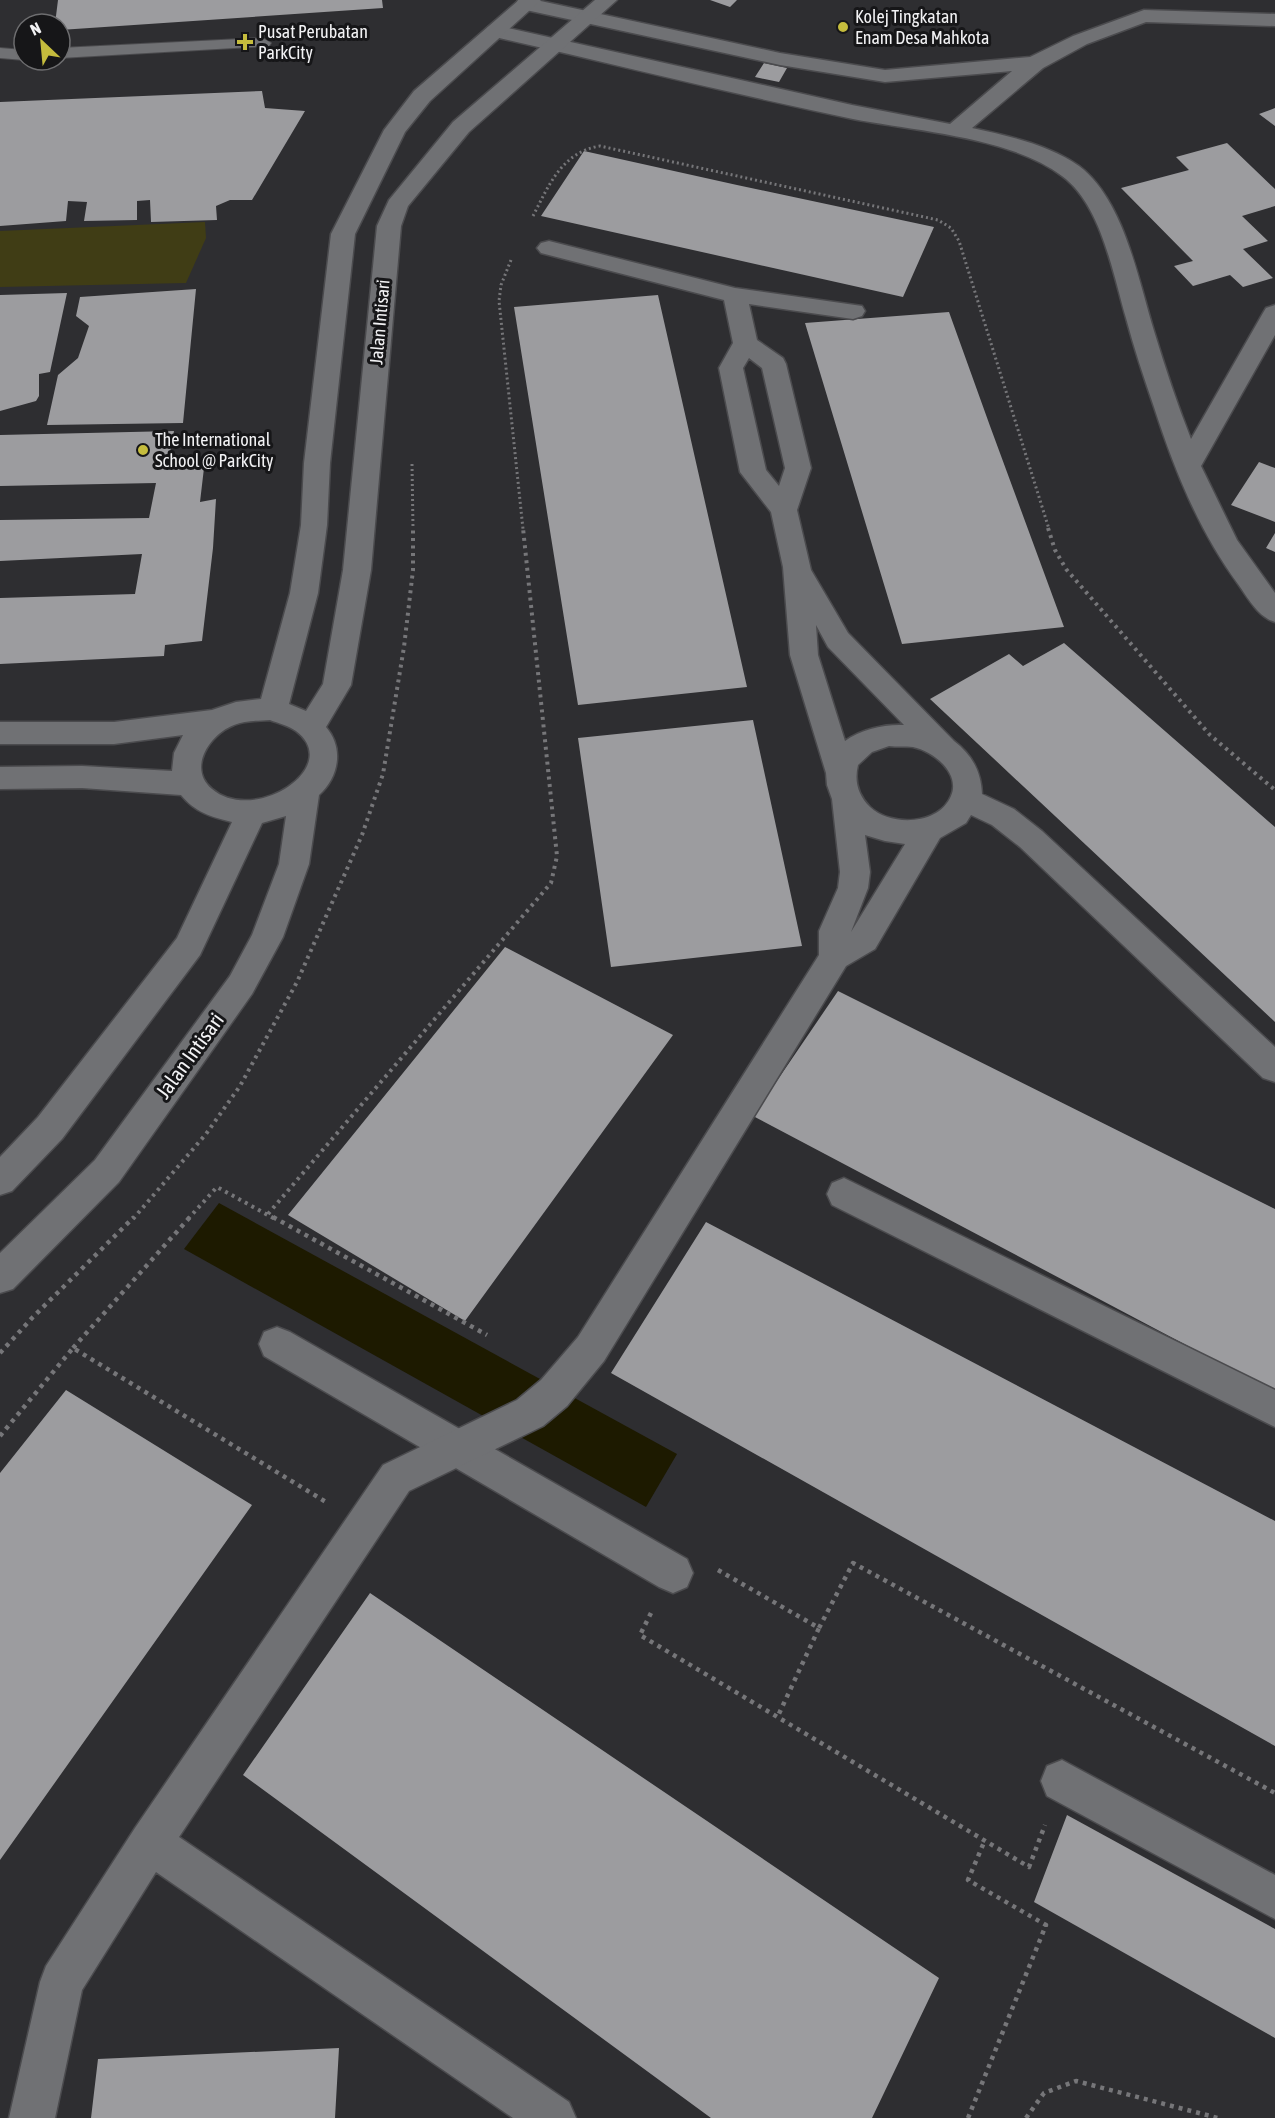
<svg xmlns="http://www.w3.org/2000/svg" width="1275" height="2118" font-family="'Asap Condensed',sans-serif">
<style>
.green{fill:#403d15}
.water{fill:#1d1a00}
.building{fill:#9c9c9f}
.lines{fill:none;stroke-linecap:round;stroke-linejoin:round}
.service-casing{stroke:#4b4b4e;stroke-width:2}
.pedestrian-casing{stroke:#4b4b4e;stroke-width:3}
.minor-casing{stroke:#4b4b4e;stroke-width:3}
.tertiary-casing{stroke:#4b4b4e;stroke-width:3}
.path-far2{stroke:#767679;stroke-width:3;stroke-dasharray:2 3;stroke-linecap:butt}
.path-far1{stroke:#767679;stroke-width:4;stroke-dasharray:3 4.5;stroke-linecap:butt}
.path{stroke:#767679;stroke-width:4.5;stroke-dasharray:4 5;stroke-linecap:butt}
.service{fill:#707174;fill-rule:evenodd}
.pedestrian{fill:#707174;fill-rule:evenodd}
.minor{fill:#707174;fill-rule:evenodd}
.tertiary{fill:#707174;fill-rule:evenodd}
.poi-dot{fill:#c5bc3d;stroke:#161618;stroke-width:2}
.labels{text-anchor:middle;stroke-width:6;stroke-linejoin:round;paint-order:stroke}
.far-poi-label{font-size:18px;fill:#f2f2f4;stroke:#161618;text-anchor:start}
.far-street-label{font-size:18px;fill:#f2f2f4;stroke:#161618}
.street-label{font-size:21px;fill:#f2f2f4;stroke:#161618}
</style>
<rect width="100%" height="100%" fill="#2e2e31"/>
<path class="green" d="M 205,222 L 206,238 L 186,283 L 0,287 L 0,231 Z"/>
<path class="water" d="M 219,1203 L 677,1454 L 646,1507 L 184,1249 Z"/>
<path class="building" d="M 58,0 L 382,0 L 383,8 L 60,30 L 60,24 L 55,24 Z
M 710,0 L 737,0 L 730,7 Z
M 764,63 L 787,68 L 779,82 L 755,77 Z
M 262,91 L 265,108 L 305,111 L 252,200 L 230,200 L 216,206 L 217,220 L 151,222 L 150,200 L 137,201 L 137,220 L 84,221 L 87,202 L 68,201 L 66,221 L 0,226 L 0,102 Z
M 1275,108 L 1275,126 L 1259,114 Z
M 1227,143 L 1275,189 L 1275,206 L 1242,216 L 1268,241 L 1243,249 L 1273,278 L 1243,287 L 1230,275 L 1193,286 L 1174,266 L 1193,261 L 1121,188 L 1189,170 L 1176,157 Z
M 584,151 L 737,185 L 934,227 L 903,297 L 541,216 Z
M 196,289 L 183,423 L 47,425 L 58,375 L 78,358 L 89,326 L 76,316 L 80,297 Z
M 67,293 L 50,372 L 39,374 L 39,396 L 36,401 L 0,411 L 0,295 Z
M 658,295 L 747,687 L 578,705 L 514,307 Z
M 949,312 L 990,426 L 1064,627 L 902,644 L 805,323 Z
M 174,431 L 167,469 L 204,468 L 200,502 L 216,499 L 213,548 L 202,641 L 165,645 L 164,656 L 0,664 L 0,598 L 135,594 L 142,554 L 0,561 L 0,520 L 149,518 L 156,483 L 0,486 L 0,435 Z
M 1259,462 L 1275,468 L 1275,522 L 1231,505 Z
M 1275,533 L 1275,552 L 1266,548 Z
M 1064,643 L 1275,827 L 1275,1022 L 930,699 L 1009,654 L 1023,666 Z
M 753,720 L 802,946 L 611,967 L 578,738 Z
M 505,947 L 673,1035 L 465,1321 L 288,1215 Z
M 838,991 L 1275,1209 L 1275,1392 L 753,1116 Z
M 706,1222 L 1275,1521 L 1275,1746 L 611,1373 Z
M 66,1390 L 252,1505 L 0,1860 L 0,1473 Z
M 370,1593 L 939,1978 L 872,2118 L 711,2118 L 243,1775 Z
M 1067,1815 L 1275,1929 L 1275,2038 L 1034,1902 Z
M 339,2048 L 335,2118 L 91,2118 L 98,2059 Z"/>
<g class="lines">
<defs>
<path id="service" d="M 263,38 L 271,43 L 269,46 L 60,58 L 60,48 Z
M 0,48 L 24,50 L 24,60 L 0,58 Z"/>
<path id="pedestrian" d="M 277,1327 L 290,1332 L 687,1559 L 693,1573 L 687,1587 L 673,1593 L 659,1587 L 264,1356 L 259,1344 L 264,1332 Z
M 1062,1760 L 1275,1875 L 1275,1919 L 1047,1796 L 1041,1781 L 1047,1766 Z"/>
<path id="minor" d="M 518,0 L 536,0 L 780,53 L 885,70 L 1030,57 L 1073,36 L 1144,10 L 1275,14 L 1275,26 L 1146,22 L 1087,44 L 1043,68 L 972,128 C 1008,136 1048,144 1079,166 C 1124,200 1138,279 1154,331 C 1165,367 1177,404 1191,439 L 1263,313 L 1266,308 L 1275,305 L 1275,335 L 1201,466 L 1237,540 L 1275,593 L 1275,622 C 1258,617 1248,598 1238,584 C 1199,531 1174,469 1154,407 C 1144,378 1134,348 1126,318 C 1113,274 1101,204 1062,176 C 1011,137 915,131 853,119 C 733,94 614,64 495,37 L 488,35 L 485,31 L 488,27 L 495,25 L 852,105 L 950,124 L 1012,71 L 885,82 L 780,65 L 526,10 L 519,8 L 516,4 Z
M 549,241 L 735,288 L 862,306 L 865,311 L 862,316 L 853,319 L 749,304 L 757,340 L 783,358 L 786,364 L 811,468 L 797,510 L 811,570 L 848,633 L 954,741 C 972,755 981,771 982,794 L 1014,809 L 1042,831 L 1275,1047 L 1275,1082 L 1263,1078 L 1020,847 L 992,825 L 971,815 L 966,823 L 940,838 L 875,949 L 846,966 L 604,1361 L 567,1406 L 543,1426 L 409,1491 L 179,1837 L 569,2102 L 576,2118 L 513,2118 L 156,1872 L 82,1990 L 55,2118 L 9,2118 L 40,1982 L 46,1966 L 135,1828 L 383,1465 L 517,1400 L 541,1380 L 578,1337 L 819,955 L 819,931 L 838,888 L 840,872 L 832,799 L 827,785 L 826,773 L 790,655 L 783,567 L 771,512 L 740,472 L 719,368 L 733,343 L 724,300 L 541,253 L 537,248 L 541,243 ZM 749,358 L 762,368 L 785,468 L 779,486 L 766,470 L 743,368 ZM 816,625 L 828,647 L 904,725 C 885,724 861,729 845,741 L 818,655 ZM 889,746 C 897,747 905,746 913,747 C 933,751 961,773 951,796 C 939,825 891,827 870,807 C 858,795 854,781 858,765 L 872,752 ZM 865,835 L 885,841 L 905,844 L 851,932 L 868,888 L 870,872 Z
M 844,1178 L 1275,1390 L 1275,1427 L 832,1205 L 827,1194 L 832,1183 Z"/>
<path id="tertiary" d="M 519,0 L 541,0 L 430,101 L 405,132 L 355,234 L 330,463 L 327,525 L 318,593 L 289,704 L 306,711 L 323,684 L 343,570 L 377,226 L 389,200 L 453,122 L 595,0 L 617,0 L 469,132 L 408,206 L 401,226 L 371,570 L 351,685 L 326,727 C 344,748 339,777 319,795 L 309,864 L 283,937 L 252,994 L 119,1182 L 13,1289 L 0,1293 L 0,1253 L 95,1160 L 230,976 L 252,935 L 279,864 L 286,816 L 262,823 L 200,955 L 62,1139 L 12,1191 L 0,1195 L 0,1157 L 38,1117 L 177,938 L 232,822 C 211,817 195,812 181,795 L 82,788 L 0,789 L 0,767 L 82,766 L 172,771 L 174,753 L 183,735 L 114,744 L 0,744 L 0,722 L 114,722 L 212,710 L 236,702 L 261,699 L 290,593 L 301,525 L 304,463 L 331,234 L 384,130 L 414,91 ZM 270,720 C 278,723 289,726 296,731 C 344,767 254,825 212,789 C 187,768 210,734 234,725 C 245,720 259,721 270,720 Z"/>
</defs>
<use href="#service" class="service-casing"/>
<use href="#pedestrian" class="pedestrian-casing"/>
<use href="#minor" class="minor-casing"/>
<use href="#tertiary" class="tertiary-casing"/>
<path class="path-far2" d="M 533,216 C 549,185 562,152 600,146 L 938,220 L 951,228 L 959,241 L 1049,529
M 511,260 L 501,285 L 499,301 L 523,529
M 412,464 L 413,529"/>
<path class="path-far1" d="M 1048,528 L 1055,550 L 1066,569 L 1210,735 L 1275,790
M 268,1214 L 551,883 L 557,856 L 523,528
M 133,1219 L 206,1134 L 240,1086 L 297,982 L 362,835 L 383,774 L 404,647 L 413,570 L 413,528
M 188,1219 L 217,1187 L 275,1219"/>
<path class="path" d="M 273,1217 L 487,1335
M 73,1348 L 190,1217
M 0,1353 L 33,1317 L 134,1217
M 0,1436 L 73,1348 L 326,1502
M 718,1570 L 819,1628 L 777,1718
M 651,1613 L 640,1635 L 1029,1867 L 1045,1825
M 819,1628 L 853,1563 L 1275,1793
M 968,2118 L 1046,1925 L 968,1880 L 985,1840
M 1026,2118 L 1044,2093 L 1076,2081 L 1218,2118"/>
<use href="#service" class="service"/>
<use href="#pedestrian" class="pedestrian"/>
<use href="#minor" class="minor"/>
<use href="#tertiary" class="tertiary"/>
</g>
<g class="poi-dot">
<circle cx="843" cy="27" r="6"/>
<path d="M242 33h6v6h6v6h-6v6h-6v-6h-6v-6h6z"/>
<circle cx="143" cy="450" r="6"/>
</g>
<g class="labels">
<g class="far-poi-label">
<text x="855" y="23">Kolej Tingkatan<tspan x="855" dy="21">Enam Desa Mahkota</tspan></text>
<text x="258" y="38">Pusat Perubatan<tspan x="258" dy="21">ParkCity</tspan></text>
<text x="155" y="446">The International<tspan x="155" dy="21">School @ ParkCity</tspan></text>
</g>
<g class="far-street-label">
<text transform="translate(380 322) rotate(-85)" y="6">Jalan Intisari</text>
</g>
<g class="street-label">
<text transform="translate(190 1056) rotate(-54)" y="7">Jalan Intisari</text>
</g>
</g>
<g transform="translate(42 42) rotate(334)"><circle r="28" fill="#161618" stroke="#6e6e70" stroke-width="1.5"/>
<path d="M0-4.5L10 22L0 15L-10 22Z" fill="#c5bc3d"/>
<text y="-9" font-size="16" font-weight="bold" text-anchor="middle" fill="#f2f2f4">N</text>
</g>
</svg>
